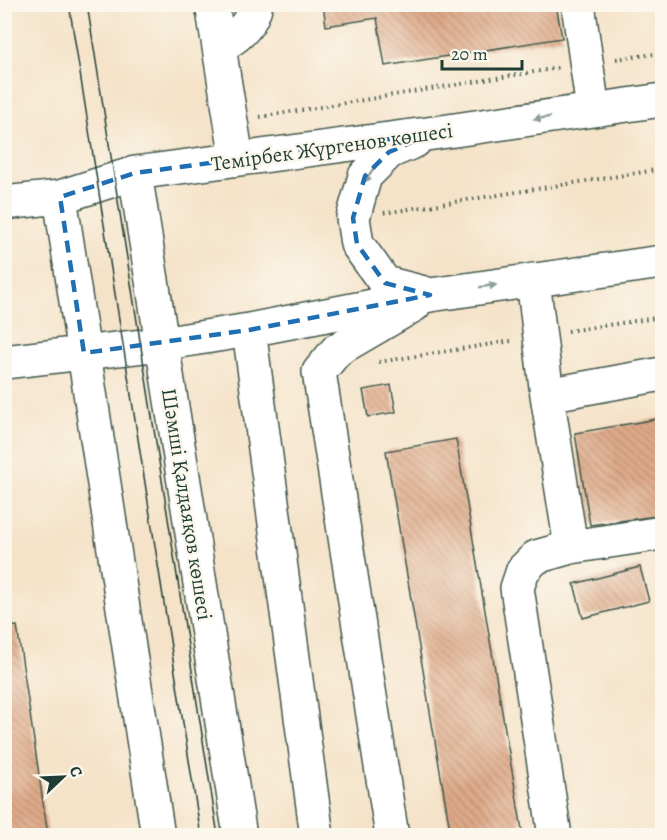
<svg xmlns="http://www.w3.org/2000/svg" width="667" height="840" font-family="Alegreya,serif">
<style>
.building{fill:url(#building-back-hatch)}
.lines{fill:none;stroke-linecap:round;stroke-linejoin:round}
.minor-casing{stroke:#3f564a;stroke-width:36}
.path{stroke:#3f564a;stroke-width:4;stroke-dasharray:1.5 4.5;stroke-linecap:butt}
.minor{stroke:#fff;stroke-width:33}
.tram{stroke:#1f3d34;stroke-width:1.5}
.oneway{fill:#8f9e9a}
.marked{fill:none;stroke:#1f6fb2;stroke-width:4.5;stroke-dasharray:12 8;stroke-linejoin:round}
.labels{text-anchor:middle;stroke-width:5;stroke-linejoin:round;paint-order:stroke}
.street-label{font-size:21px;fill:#1f3d34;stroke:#fbf7ec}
</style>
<defs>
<pattern id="building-back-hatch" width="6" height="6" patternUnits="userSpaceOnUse" patternTransform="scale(1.5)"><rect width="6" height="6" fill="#dfaa89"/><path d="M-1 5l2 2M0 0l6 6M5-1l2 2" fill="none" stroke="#b48c71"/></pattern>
</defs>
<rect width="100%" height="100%" fill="#fbf7ec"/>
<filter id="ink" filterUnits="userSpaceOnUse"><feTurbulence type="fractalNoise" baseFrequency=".0167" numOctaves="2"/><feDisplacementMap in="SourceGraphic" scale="12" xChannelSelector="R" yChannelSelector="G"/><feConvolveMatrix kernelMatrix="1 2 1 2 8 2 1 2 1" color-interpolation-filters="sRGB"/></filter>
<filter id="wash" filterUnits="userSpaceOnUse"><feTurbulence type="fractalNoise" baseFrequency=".008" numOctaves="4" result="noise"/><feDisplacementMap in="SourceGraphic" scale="24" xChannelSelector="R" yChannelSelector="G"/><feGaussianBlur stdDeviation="1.35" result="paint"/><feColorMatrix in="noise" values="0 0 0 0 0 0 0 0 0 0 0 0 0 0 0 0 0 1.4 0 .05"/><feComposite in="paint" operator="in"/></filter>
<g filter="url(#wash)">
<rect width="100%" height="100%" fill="#f5e3c9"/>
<g id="blocks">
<path class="building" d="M 323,4 L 556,4 L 562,38 L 385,66 L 377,18 L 326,26 Z
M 391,385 L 396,412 L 368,417 L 363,390 Z
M 663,418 L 663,515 L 590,525 L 575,433 Z
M 456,439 L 523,836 L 451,836 L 386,451 Z
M 640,567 L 649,601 L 583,618 L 574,584 Z
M 17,626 L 48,836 L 4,836 L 4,627 Z"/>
</g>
</g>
<g filter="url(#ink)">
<use href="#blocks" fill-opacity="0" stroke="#3f564a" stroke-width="1.5"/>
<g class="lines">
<defs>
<path id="minor" d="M 212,4 L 237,159
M 578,4 L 593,110
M 219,46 C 238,38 251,24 256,4
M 415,141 L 389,152 L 365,176 L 353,218 L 357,244 L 385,283 L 424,293
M 135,173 L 240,836
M 60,197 L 158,836
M 4,203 L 60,197 L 135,173 L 434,133 L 662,100
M 533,280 L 547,395 L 662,374
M 249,330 L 317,836
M 4,362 L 161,344 L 249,330 L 430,295 L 662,262
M 547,395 L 571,547
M 392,836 L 319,372 L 337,350 L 414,305
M 555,836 L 517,588 L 523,570 L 536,557 L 571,547 L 662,533"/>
</defs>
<use href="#minor" class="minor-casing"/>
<path class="path" d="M 616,59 L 662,53
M 260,117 L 558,68
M 384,213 L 662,169
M 568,331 L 662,317
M 379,362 L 511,341"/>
<use href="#minor" class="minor"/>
<path class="tram" d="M 69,4 L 201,836
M 87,4 L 218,836"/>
</g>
<defs><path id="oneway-solid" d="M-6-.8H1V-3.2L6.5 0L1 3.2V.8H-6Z" transform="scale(1.5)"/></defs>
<g class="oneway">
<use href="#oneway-solid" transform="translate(542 118) rotate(172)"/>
<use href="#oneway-solid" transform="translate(369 175) rotate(124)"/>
<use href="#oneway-solid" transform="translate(488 286) rotate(-8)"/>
</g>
</g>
<path class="marked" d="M 434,133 L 389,152 L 365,176 L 353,218 L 357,244 L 385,283 L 430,295 L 249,330 L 84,353 L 60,197 L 135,173 Z"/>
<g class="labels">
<g class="street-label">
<text transform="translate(332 147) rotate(-8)" y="7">Темірбек Жүргенов көшесі</text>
<text transform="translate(187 504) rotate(81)" y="7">Шәмші Қалдаяқов көшесі</text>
</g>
</g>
<rect width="667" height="840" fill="none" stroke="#fbf7ec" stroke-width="24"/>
<g transform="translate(63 777) rotate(67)" stroke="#fbf7ec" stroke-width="4.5" paint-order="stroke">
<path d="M0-4.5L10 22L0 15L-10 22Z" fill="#1f3d34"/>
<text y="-9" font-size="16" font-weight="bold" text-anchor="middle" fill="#1f3d34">С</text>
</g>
<path d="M442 60v9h80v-9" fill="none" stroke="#1f3d34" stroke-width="3"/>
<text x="451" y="60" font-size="18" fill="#1f3d34" stroke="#fbf7ec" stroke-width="4.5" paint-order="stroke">20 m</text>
</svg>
